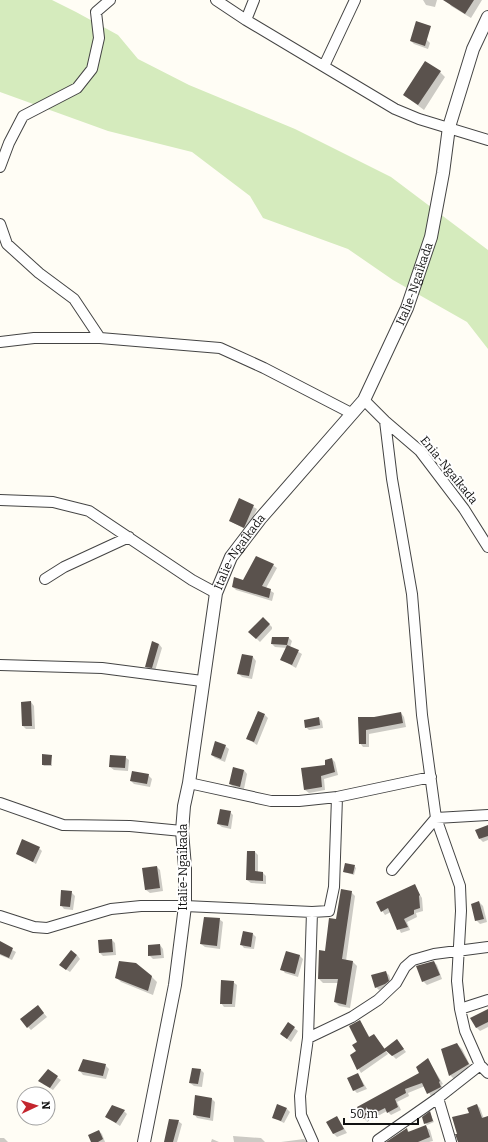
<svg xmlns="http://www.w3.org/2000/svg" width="488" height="1142" font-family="Bitter,serif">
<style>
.green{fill:#d5ebbd}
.shadow{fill:#0003}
.building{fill:#5a524d}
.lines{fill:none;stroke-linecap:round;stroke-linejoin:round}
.minor-casing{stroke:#444;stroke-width:12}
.tertiary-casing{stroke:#444;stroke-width:14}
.minor{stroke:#fff;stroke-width:10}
.tertiary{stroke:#fff;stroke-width:12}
.labels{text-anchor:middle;stroke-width:4;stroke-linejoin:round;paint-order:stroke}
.street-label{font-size:12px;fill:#111;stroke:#fff}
</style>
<rect width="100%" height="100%" fill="#fffdf5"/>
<path class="green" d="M 0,0 L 52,0 L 76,12 L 118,35 L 138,59 L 189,85 L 295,129 L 391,177 L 488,250 L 488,349 L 467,322 L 393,280 L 348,249 L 263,218 L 250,196 L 192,152 L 108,131 L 0,92 Z"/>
<path class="shadow" d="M 423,0 L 437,0 L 435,7 L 426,5 Z
M 447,0 L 482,0 L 471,18 L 451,6 Z
M 427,40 L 430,43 L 428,49 L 414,44 L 411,41 Z
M 440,72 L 445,77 L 424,110 L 404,95 Z
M 240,499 L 257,509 L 247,530 L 230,521 Z
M 273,565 L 277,568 L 266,588 L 274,593 L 272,601 L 236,590 L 233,587 Z
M 263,618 L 272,627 L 272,629 L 260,642 L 250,632 Z
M 273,638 L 289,638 L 292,641 L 290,647 L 302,654 L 296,668 L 282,660 L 287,648 L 275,647 L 272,644 Z
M 159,644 L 162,648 L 155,671 L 149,670 L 146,667 Z
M 242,655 L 253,657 L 256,661 L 252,679 L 242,677 L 238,673 Z
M 31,702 L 34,706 L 35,729 L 26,729 L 23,726 Z
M 401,713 L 404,717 L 406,727 L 369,734 L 369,747 L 363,747 L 360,743 L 359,718 L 374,718 Z
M 265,715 L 268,718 L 257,745 L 248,739 Z
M 319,718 L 322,721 L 323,728 L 309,730 L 306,727 Z
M 225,746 L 229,749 L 225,762 L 215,758 L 212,755 Z
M 51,756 L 52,766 L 44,766 L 43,765 Z
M 125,757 L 129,760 L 128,771 L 114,770 L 110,767 Z
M 332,759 L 335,762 L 338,775 L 324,779 L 325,790 L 309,793 L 305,790 L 302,769 L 327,766 Z
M 233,768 L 244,770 L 247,774 L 244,789 L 233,787 L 230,784 Z
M 148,775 L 152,779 L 150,787 L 134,784 L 131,781 Z
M 230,812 L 233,815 L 231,829 L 222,827 L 218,824 Z
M 488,826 L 488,840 L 483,842 L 480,839 Z
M 39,848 L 42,851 L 36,864 L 17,853 Z
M 255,852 L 258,855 L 258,873 L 263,873 L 266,876 L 266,884 L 251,883 L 247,880 Z
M 354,866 L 356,868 L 354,875 L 344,872 Z
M 157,867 L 160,870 L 163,891 L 150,893 L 146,890 Z
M 414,885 L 422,898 L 423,911 L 416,913 L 417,917 L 407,922 L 410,930 L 401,933 L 391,912 L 385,915 L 377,903 Z
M 71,892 L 75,896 L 73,910 L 64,909 L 61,905 Z
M 351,892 L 355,896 L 346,961 L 353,962 L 357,966 L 350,1008 L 339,1006 L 335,1002 L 338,983 L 323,983 L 319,979 L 337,920 Z
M 479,902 L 483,906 L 487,922 L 480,924 L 476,920 Z
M 219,919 L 223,922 L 220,949 L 205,947 L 201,944 Z
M 253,934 L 256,937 L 254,949 L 244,948 L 241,944 Z
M 112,940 L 115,943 L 116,955 L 103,956 L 100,953 Z
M 0,943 L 16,952 L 12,960 L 0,955 Z
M 160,945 L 163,949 L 164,958 L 153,959 L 149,955 Z
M 287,952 L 300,956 L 303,959 L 298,977 L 285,973 L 282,969 Z
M 77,955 L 80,959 L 70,972 L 64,968 Z
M 434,962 L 437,965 L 442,979 L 427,985 L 423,981 Z
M 385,972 L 389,975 L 392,985 L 379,990 L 376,987 Z
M 116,977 L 152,977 L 157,982 L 153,995 L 121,982 Z
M 233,982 L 237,985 L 235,1007 L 224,1007 L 221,1003 Z
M 41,1010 L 47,1017 L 31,1030 L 28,1027 Z
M 488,1010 L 488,1027 L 480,1031 L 476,1027 Z
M 360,1021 L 370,1038 L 374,1035 L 388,1054 L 361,1073 L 351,1055 L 358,1052 Z
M 294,1028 L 298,1031 L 291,1042 L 281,1034 Z
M 397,1040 L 406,1052 L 396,1059 L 386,1049 Z
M 457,1044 L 462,1049 L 470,1065 L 468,1066 L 470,1072 L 455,1080 L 450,1075 Z
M 428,1060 L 443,1084 L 441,1085 L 444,1090 L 431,1096 L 425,1086 L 408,1093 L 409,1096 L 397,1102 L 401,1110 L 391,1115 L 387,1111 L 367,1122 L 364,1118 L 420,1073 Z
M 105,1065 L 109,1069 L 106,1079 L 83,1075 L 80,1071 Z
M 201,1070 L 204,1073 L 202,1087 L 194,1086 L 190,1083 Z
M 48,1071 L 61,1080 L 53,1090 L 43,1084 Z
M 358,1074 L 367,1089 L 357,1093 L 354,1090 Z
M 196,1096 L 212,1099 L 215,1102 L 213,1121 L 197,1118 L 194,1114 Z
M 477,1105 L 480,1108 L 484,1119 L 488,1117 L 488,1142 L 459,1142 L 470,1114 Z
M 287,1109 L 290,1112 L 284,1123 L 274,1118 Z
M 124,1111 L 127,1114 L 120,1126 L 106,1117 Z
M 430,1113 L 434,1122 L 427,1125 L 425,1123 Z
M 337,1117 L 347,1133 L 337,1137 L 333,1133 Z
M 178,1121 L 182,1124 L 177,1142 L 165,1142 Z
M 426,1127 L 430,1130 L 433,1141 L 429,1142 L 388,1142 L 407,1130 L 410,1132 Z
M 99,1131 L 102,1134 L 105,1142 L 92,1142 Z
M 233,1136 L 261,1138 L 265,1142 L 234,1142 Z
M 0,1138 L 4,1138 L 8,1142 L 0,1142 Z
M 212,1139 L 219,1142 L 220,1142 L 211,1142 Z
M 304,1139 L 307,1142 L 281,1142 Z"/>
<path class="building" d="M 443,0 L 474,0 L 465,14 Z
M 416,21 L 431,26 L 425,46 L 410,41 Z
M 425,61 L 441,71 L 418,105 L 403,95 Z
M 239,498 L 254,505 L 244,528 L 229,521 Z
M 256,556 L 274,564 L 262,586 L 271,589 L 269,598 L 232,587 L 234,577 L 243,580 Z
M 263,617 L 270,624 L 256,639 L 248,632 Z
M 272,637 L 289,637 L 287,645 L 271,644 Z
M 152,641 L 159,644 L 152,668 L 145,667 Z
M 287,645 L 299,650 L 292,665 L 280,660 Z
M 242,654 L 253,656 L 249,676 L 237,674 Z
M 31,701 L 32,726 L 22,726 L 21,702 Z
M 258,711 L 265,714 L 254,742 L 246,739 Z
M 401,712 L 403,723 L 366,730 L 366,744 L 359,744 L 358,717 L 374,717 Z
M 319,717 L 320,725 L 305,728 L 304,720 Z
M 215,741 L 226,745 L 221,759 L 211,755 Z
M 42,754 L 52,755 L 51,765 L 42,765 Z
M 110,755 L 126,756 L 125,768 L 109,767 Z
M 332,758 L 335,772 L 321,776 L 322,787 L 304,790 L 301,768 L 325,765 L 325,760 Z
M 233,767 L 244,770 L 240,787 L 229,784 Z
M 132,771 L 149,774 L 147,784 L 130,781 Z
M 220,809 L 231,811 L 228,826 L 217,824 Z
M 488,825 L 488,836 L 479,839 L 475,830 Z
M 22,839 L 40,847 L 33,862 L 16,854 Z
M 247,851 L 255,851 L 255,871 L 263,872 L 263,881 L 246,880 Z
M 345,863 L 355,865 L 353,874 L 343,872 Z
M 157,866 L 160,888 L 145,890 L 142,868 Z
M 415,884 L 420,895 L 419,896 L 420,908 L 414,910 L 414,914 L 404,919 L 408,927 L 397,930 L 388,908 L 381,912 L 376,902 Z
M 341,889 L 352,891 L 342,959 L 353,961 L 346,1005 L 334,1002 L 338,979 L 318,979 L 319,950 L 325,951 L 329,918 L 336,919 Z
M 61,890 L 72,891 L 70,907 L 60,906 Z
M 479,901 L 484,919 L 475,921 L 471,904 Z
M 204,917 L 220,918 L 217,946 L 200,944 Z
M 243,931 L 253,933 L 251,947 L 240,945 Z
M 112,939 L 113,952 L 99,953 L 98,940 Z
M 0,941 L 13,948 L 9,958 L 0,954 Z
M 160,944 L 161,955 L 148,956 L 148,945 Z
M 71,950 L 77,955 L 66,970 L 59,965 Z
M 286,951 L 300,955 L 295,974 L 280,970 Z
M 119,961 L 136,963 L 152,976 L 148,991 L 115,978 Z
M 434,961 L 440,975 L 422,982 L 416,966 Z
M 386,971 L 389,981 L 385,984 L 375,988 L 371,975 Z
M 221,980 L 234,981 L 232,1004 L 220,1004 Z
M 38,1005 L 44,1013 L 27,1028 L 20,1019 Z
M 488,1009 L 488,1022 L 476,1028 L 470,1018 Z
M 360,1020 L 369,1037 L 374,1034 L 386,1051 L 357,1070 L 350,1055 L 356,1051 L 352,1045 L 357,1042 L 349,1026 Z
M 288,1022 L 295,1027 L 287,1039 L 280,1034 Z
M 397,1039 L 404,1049 L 392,1056 L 384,1049 Z
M 457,1043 L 469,1064 L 449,1076 L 441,1049 Z
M 428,1058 L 440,1081 L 439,1082 L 441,1087 L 427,1094 L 422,1083 L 405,1089 L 406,1093 L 395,1099 L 398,1107 L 387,1113 L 385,1108 L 363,1119 L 357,1107 L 419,1073 L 416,1067 Z
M 83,1059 L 106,1064 L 103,1076 L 78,1071 Z
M 192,1068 L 201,1069 L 198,1084 L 189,1083 Z
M 48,1069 L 58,1076 L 50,1088 L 38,1081 Z
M 358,1073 L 364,1086 L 353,1091 L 347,1078 Z
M 195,1095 L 212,1098 L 210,1118 L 193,1115 Z
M 277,1104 L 287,1108 L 281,1121 L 272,1118 Z
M 477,1104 L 482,1118 L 488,1116 L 488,1142 L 458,1142 L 455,1134 L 457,1134 L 452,1117 L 469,1113 L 467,1108 Z
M 112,1105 L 125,1110 L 116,1123 L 105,1117 Z
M 430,1111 L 433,1121 L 424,1124 L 422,1117 Z
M 337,1116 L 344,1129 L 333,1134 L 326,1122 Z
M 169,1119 L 179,1120 L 173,1142 L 164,1142 Z
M 426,1125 L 430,1137 L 418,1142 L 386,1142 L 407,1128 L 408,1132 Z
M 99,1130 L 103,1139 L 98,1142 L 91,1142 L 88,1135 Z"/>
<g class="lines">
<defs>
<path id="minor" d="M 216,0 L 246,20 L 395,109 L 419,119 L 488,140
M 246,20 L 254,0
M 324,66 L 355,0
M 0,167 L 9,143 L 23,116 L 77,88 L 92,69 L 99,38 L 96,12 L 110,0
M 0,224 L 7,244 L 39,273 L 74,299 L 100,338
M 0,342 L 34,338 L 100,338 L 220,348 L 264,368 L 351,413
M 364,400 L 385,421 L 420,451 L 464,509 L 488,547
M 385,421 L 392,479 L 412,594 L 422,715 L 436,818 L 460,886 L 461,911 L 457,981 L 460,1009 L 465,1031 L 480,1065 L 488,1073
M 0,500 L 53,502 L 89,511 L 192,580 L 216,593
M 45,579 L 64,567 L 129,537
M 0,665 L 102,668 L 202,681
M 189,783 L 271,801 L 299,801 L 337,797 L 431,777
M 0,803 L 63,825 L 130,826 L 182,831
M 392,870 L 436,818 L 488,815
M 312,912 L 308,1038 L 300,1096 L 301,1115 L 313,1142
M 0,916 L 34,927 L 47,928 L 111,909 L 141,906 L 185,906 L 312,912 L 329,911 L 334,887 L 337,797
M 460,1009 L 488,1000
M 308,1038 L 352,1017 L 378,1000 L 396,983 L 405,967 L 413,960 L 434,954 L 488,947
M 438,1098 L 451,1142
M 378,1140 L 438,1098 L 480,1065"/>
<g id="tertiary">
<path id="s1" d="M 144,1142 L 175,985 L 185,906 L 185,867 L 182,831 L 184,806 L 189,783 L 216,593 L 231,557 L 260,519 L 364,400 L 407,308 L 431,237 L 443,173 L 449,127 L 473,49 L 488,17"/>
</g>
</defs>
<use href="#minor" class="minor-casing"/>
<use href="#tertiary" class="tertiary-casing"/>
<use href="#minor" class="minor"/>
<use href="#tertiary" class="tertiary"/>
</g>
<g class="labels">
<g class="street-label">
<text dy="4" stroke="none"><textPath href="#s1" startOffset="927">Italie-Ngaîkada</textPath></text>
<text transform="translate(449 470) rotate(51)" y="4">Enia-Ngaîkada</text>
<text dy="4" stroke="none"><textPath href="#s1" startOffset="603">Italie-Ngaîkada</textPath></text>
<text transform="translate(183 867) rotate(-90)" y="4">Italie-Ngaîkada</text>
</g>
</g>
<g transform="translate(36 1106) rotate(86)"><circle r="19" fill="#ffffff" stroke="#a0a0a0"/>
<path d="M0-3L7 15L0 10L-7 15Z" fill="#c4262e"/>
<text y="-6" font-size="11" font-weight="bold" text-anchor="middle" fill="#111111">N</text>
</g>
<path d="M344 1118v6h74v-6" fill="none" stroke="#111111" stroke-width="2"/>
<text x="350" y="1118" font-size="12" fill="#111111" stroke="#ffffff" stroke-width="3" paint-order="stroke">50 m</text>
</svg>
